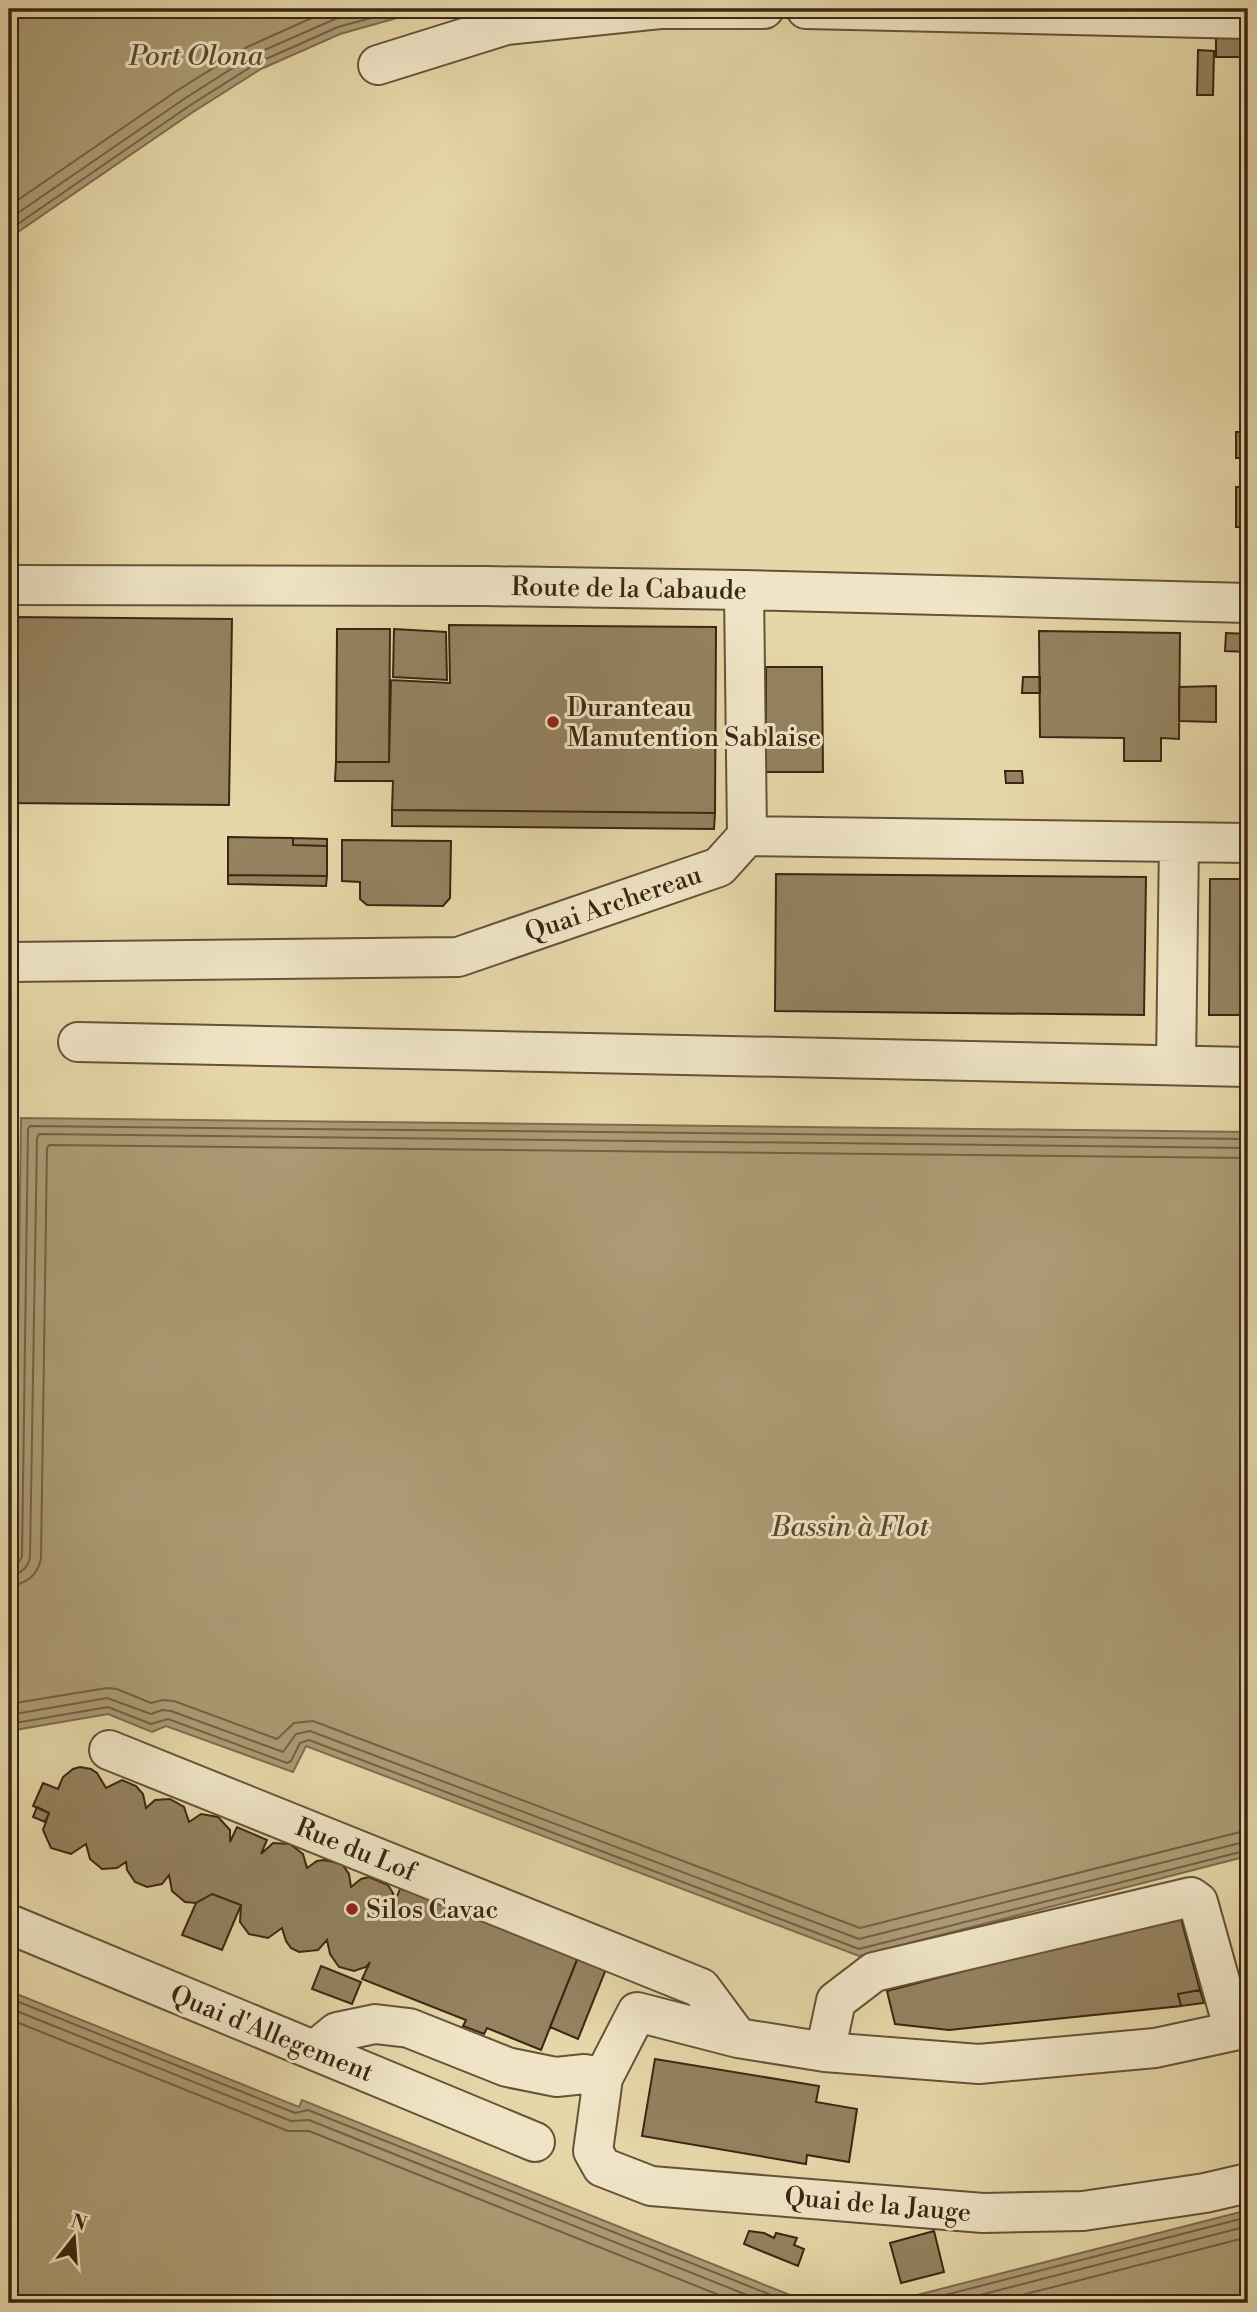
<svg xmlns="http://www.w3.org/2000/svg" width="1257" height="2312" font-family="'Libre Bodoni',serif">
<style>
.water{fill:#ac9b75;stroke:#7f6c4e;stroke-width:2}
.lines{fill:none;stroke-linecap:round;stroke-linejoin:round}
.shore{stroke:#746044;stroke-width:2}
.building{fill:#948260;stroke:#3b2613;stroke-width:2}
.minor-casing{stroke:#665238;stroke-width:42}
.minor{stroke:#efe5c6;stroke-width:38}
.poi-dot{fill:#8f2418;stroke:#efe5c6;stroke-width:2.5}
.labels{text-anchor:middle;stroke-width:6;stroke-linejoin:round;paint-order:stroke}
.street-label{font-size:26px;fill:#3b2613;stroke:#efe5c6}
.poi-label{font-size:26px;fill:#3b2613;stroke:#efe5c6;text-anchor:start}
.water-label{font-size:28px;font-style:italic;fill:#5d4930;stroke:#efe5c6}
</style>
<rect width="100%" height="100%" fill="#e6d7a8"/>
<filter id="stains"><feTurbulence type="fractalNoise" baseFrequency=".00286" numOctaves="4"/><feColorMatrix values="0 0 0 0 .2 0 0 0 0 .09 0 0 0 0 .02 0 0 0 .5 -.17"/></filter>
<radialGradient id="worn" r=".72"><stop offset=".6" stop-color="#630" stop-opacity="0"/><stop offset="1" stop-color="#630" stop-opacity=".3"/></radialGradient>
<path class="water" d="M 9,9 L 429,9 L 340,34 L 261,69 L 193,112 L 9,238 Z
M 21,1118 L 1248,1132 L 1248,1856 L 859,1956 L 306,1746 L 293,1772 L 166,1726 L 152,1732 L 108,1714 L 9,1731 L 9,1561 L 15,1557 Z
M 9,1991 L 299,2107 L 302,2100 L 810,2303 L 9,2303 Z
M 1248,2210 L 1248,2303 L 886,2303 Z"/>
<g class="lines">
<path class="shore" d="M 9,206 L 178,90 L 247,47 L 332,9
M 9,219 L 184,99 L 253,55 L 335,19 L 371,9
M 9,230 L 189,106 L 257,63 L 338,27 L 404,9
M 9,1566 L 18,1563 L 22,1557 L 28,1129 L 30,1126 L 1248,1139
M 9,1575 C 20,1575 28,1568 30,1557 L 37,1138 L 39,1134 L 1248,1148
M 9,1586 C 26,1584 38,1575 41,1558 L 47,1148 L 49,1145 L 1248,1158
M 9,1704 L 107,1688 L 117,1689 L 151,1703 L 163,1700 L 174,1701 L 277,1739 L 294,1723 L 313,1721 L 860,1928 L 1248,1830
M 9,1715 L 107,1698 L 151,1714 L 162,1710 L 171,1711 L 283,1752 L 296,1734 L 310,1731 L 859,1939 L 1248,1841
M 9,1724 L 108,1707 L 151,1724 L 168,1719 L 287,1763 L 291,1761 L 300,1743 L 309,1740 L 859,1949 L 1248,1850
M 9,1998 L 295,2113 L 308,2110 L 791,2303
M 9,2008 L 291,2121 L 309,2120 L 767,2303
M 9,2019 L 288,2131 L 309,2131 L 739,2303
M 914,2303 L 1248,2217
M 949,2303 L 1248,2226
M 991,2303 L 1248,2237"/>
</g>
<path class="building" d="M 1216,28 L 1247,28 L 1247,57 L 1216,57 Z
M 1198,50 L 1214,51 L 1213,95 L 1197,95 Z
M 1236,432 L 1248,432 L 1248,458 L 1236,458 Z
M 1236,487 L 1248,487 L 1248,527 L 1236,527 Z
M 13,617 L 232,619 L 229,805 L 9,803 L 9,628 L 13,628 Z
M 449,625 L 716,627 L 715,813 L 392,810 L 393,781 L 335,781 L 336,762 L 389,762 L 391,680 L 450,683 Z
M 337,629 L 390,629 L 389,762 L 336,762 Z
M 394,629 L 446,632 L 447,680 L 393,677 Z
M 1039,631 L 1180,633 L 1179,739 L 1161,738 L 1161,761 L 1124,761 L 1124,738 L 1040,737 Z
M 1226,633 L 1248,634 L 1248,652 L 1225,651 Z
M 766,667 L 822,667 L 823,772 L 766,772 Z
M 1023,677 L 1040,677 L 1040,693 L 1022,693 Z
M 1216,686 L 1216,722 L 1179,721 L 1179,687 Z
M 1005,771 L 1022,771 L 1023,783 L 1006,783 Z
M 392,810 L 715,813 L 714,829 L 392,826 Z
M 228,837 L 293,838 L 293,845 L 327,846 L 327,876 L 228,875 Z
M 293,838 L 327,839 L 327,846 L 293,845 Z
M 342,840 L 451,841 L 450,898 L 443,906 L 367,905 L 360,899 L 360,882 L 342,881 Z
M 776,874 L 1146,877 L 1144,1015 L 775,1011 Z
M 228,875 L 327,876 L 326,886 L 228,884 Z
M 1210,879 L 1248,879 L 1248,1015 L 1209,1015 Z
M 80,1767 L 91,1769 L 97,1773 L 106,1788 L 122,1780 L 136,1786 L 143,1794 L 146,1808 L 155,1800 L 170,1799 L 184,1807 L 189,1822 L 201,1814 L 218,1817 L 230,1830 L 230,1842 L 237,1827 L 267,1840 L 261,1854 L 273,1843 L 290,1844 L 303,1854 L 307,1868 L 317,1861 L 324,1860 L 342,1864 L 349,1874 L 351,1887 L 361,1879 L 369,1877 L 388,1885 L 393,1893 L 394,1904 L 402,1884 L 579,1955 L 541,2050 L 487,2028 L 484,2034 L 463,2026 L 466,2020 L 362,1979 L 370,1962 L 366,1967 L 354,1971 L 339,1967 L 330,1954 L 327,1940 L 318,1950 L 299,1952 L 291,1948 L 286,1941 L 282,1928 L 268,1938 L 249,1934 L 240,1922 L 241,1905 L 212,1894 L 196,1903 L 185,1902 L 172,1891 L 169,1875 L 162,1884 L 147,1887 L 135,1882 L 127,1870 L 126,1862 L 117,1868 L 102,1869 L 90,1859 L 86,1844 L 71,1854 L 51,1848 L 43,1830 L 49,1813 L 33,1806 L 43,1783 L 58,1789 L 63,1777 L 73,1769 Z
M 37,1807 L 49,1813 L 45,1822 L 33,1817 Z
M 212,1894 L 241,1905 L 222,1950 L 182,1935 L 196,1903 Z
M 1180,1915 L 1200,1990 L 1178,1994 L 1181,2006 L 949,2030 L 895,2024 L 887,1991 Z
M 578,1957 L 606,1969 L 578,2039 L 550,2027 Z
M 321,1966 L 361,1982 L 352,2004 L 312,1989 Z
M 1200,1990 L 1204,2003 L 1181,2006 L 1178,1994 Z
M 655,2059 L 819,2086 L 816,2102 L 857,2109 L 849,2162 L 807,2155 L 806,2164 L 642,2136 Z
M 749,2231 L 764,2233 L 774,2238 L 776,2233 L 797,2238 L 794,2245 L 804,2249 L 798,2266 L 744,2244 Z
M 934,2231 L 944,2272 L 901,2283 L 890,2243 Z"/>
<g class="lines">
<defs>
<path id="minor" d="M 806,9 L 1248,19
M 378,65 L 506,25 L 660,9 L 764,9
M 9,585 L 485,586 L 744,590 L 1248,603
M 744,590 L 747,836
M 9,962 L 458,957 L 719,867 L 747,836 L 1248,843
M 78,1042 L 1248,1067
M 1176,1065 L 1179,842
M 109,1750 L 701,1988 L 738,2038
M 9,1924 L 535,2142
M 1248,2028 L 1155,2048 L 979,2064 L 825,2052 L 738,2038 L 637,2012 L 603,2078 L 593,2151 L 602,2167 L 651,2186 L 983,2213 L 1083,2211 L 1205,2193 L 1248,2183
M 315,2050 L 337,2032 L 375,2024 L 409,2028 L 507,2067 L 556,2077 L 585,2074 L 603,2078
M 825,2052 L 836,2001 L 874,1972 L 1191,1897 L 1198,1902 L 1234,2031"/>
</defs>
<use href="#minor" class="minor-casing"/>
<use href="#minor" class="minor"/>
</g>
<g class="poi-dot">
<circle cx="553" cy="722" r="7"/>
<circle cx="352" cy="1909" r="7"/>
</g>
<g class="labels">
<g class="street-label">
<text transform="translate(629 588) rotate(1)" y="9">Route de la Cabaude</text>
<text transform="translate(613 903) rotate(-19)" y="9">Quai Archereau</text>
<text transform="translate(356 1849) rotate(22)" y="9">Rue du Lof</text>
<text transform="translate(272 2033) rotate(22)" y="9">Quai d'Allegement</text>
<text transform="translate(878 2204) rotate(5)" y="9">Quai de la Jauge</text>
</g>
<g class="poi-label">
<text x="567" y="716">Duranteau<tspan x="567" dy="30">Manutention Sablaise</tspan></text>
<text x="366" y="1918">Silos Cavac</text>
</g>
<g class="water-label">
<text x="196" y="65">Port Olona</text>
<text x="850" y="1536">Bassin à Flot</text>
</g>
</g>
<rect width="1257" height="2312" fill="none" stroke="#e6d7a8" stroke-width="35"/>
<rect x="10" y="10" width="1236" height="2291" fill="none" stroke="#3b2613" stroke-width="3.5"/>
<rect x="18" y="18" width="1222" height="2277" fill="none" stroke="#3b2613" stroke-width="2"/>
<g transform="translate(74 2238) rotate(17)" stroke="#efe5c6" stroke-width="5" paint-order="stroke">
<path d="M0-5L12 26L0 18L-12 26Z" fill="#3b2613"/>
<text y="-10" font-size="19" font-weight="bold" text-anchor="middle" fill="#3b2613">N</text>
</g>
<rect width="100%" height="100%" filter="url(#stains)"/>
<rect width="100%" height="100%" fill="url(#worn)"/>
</svg>
